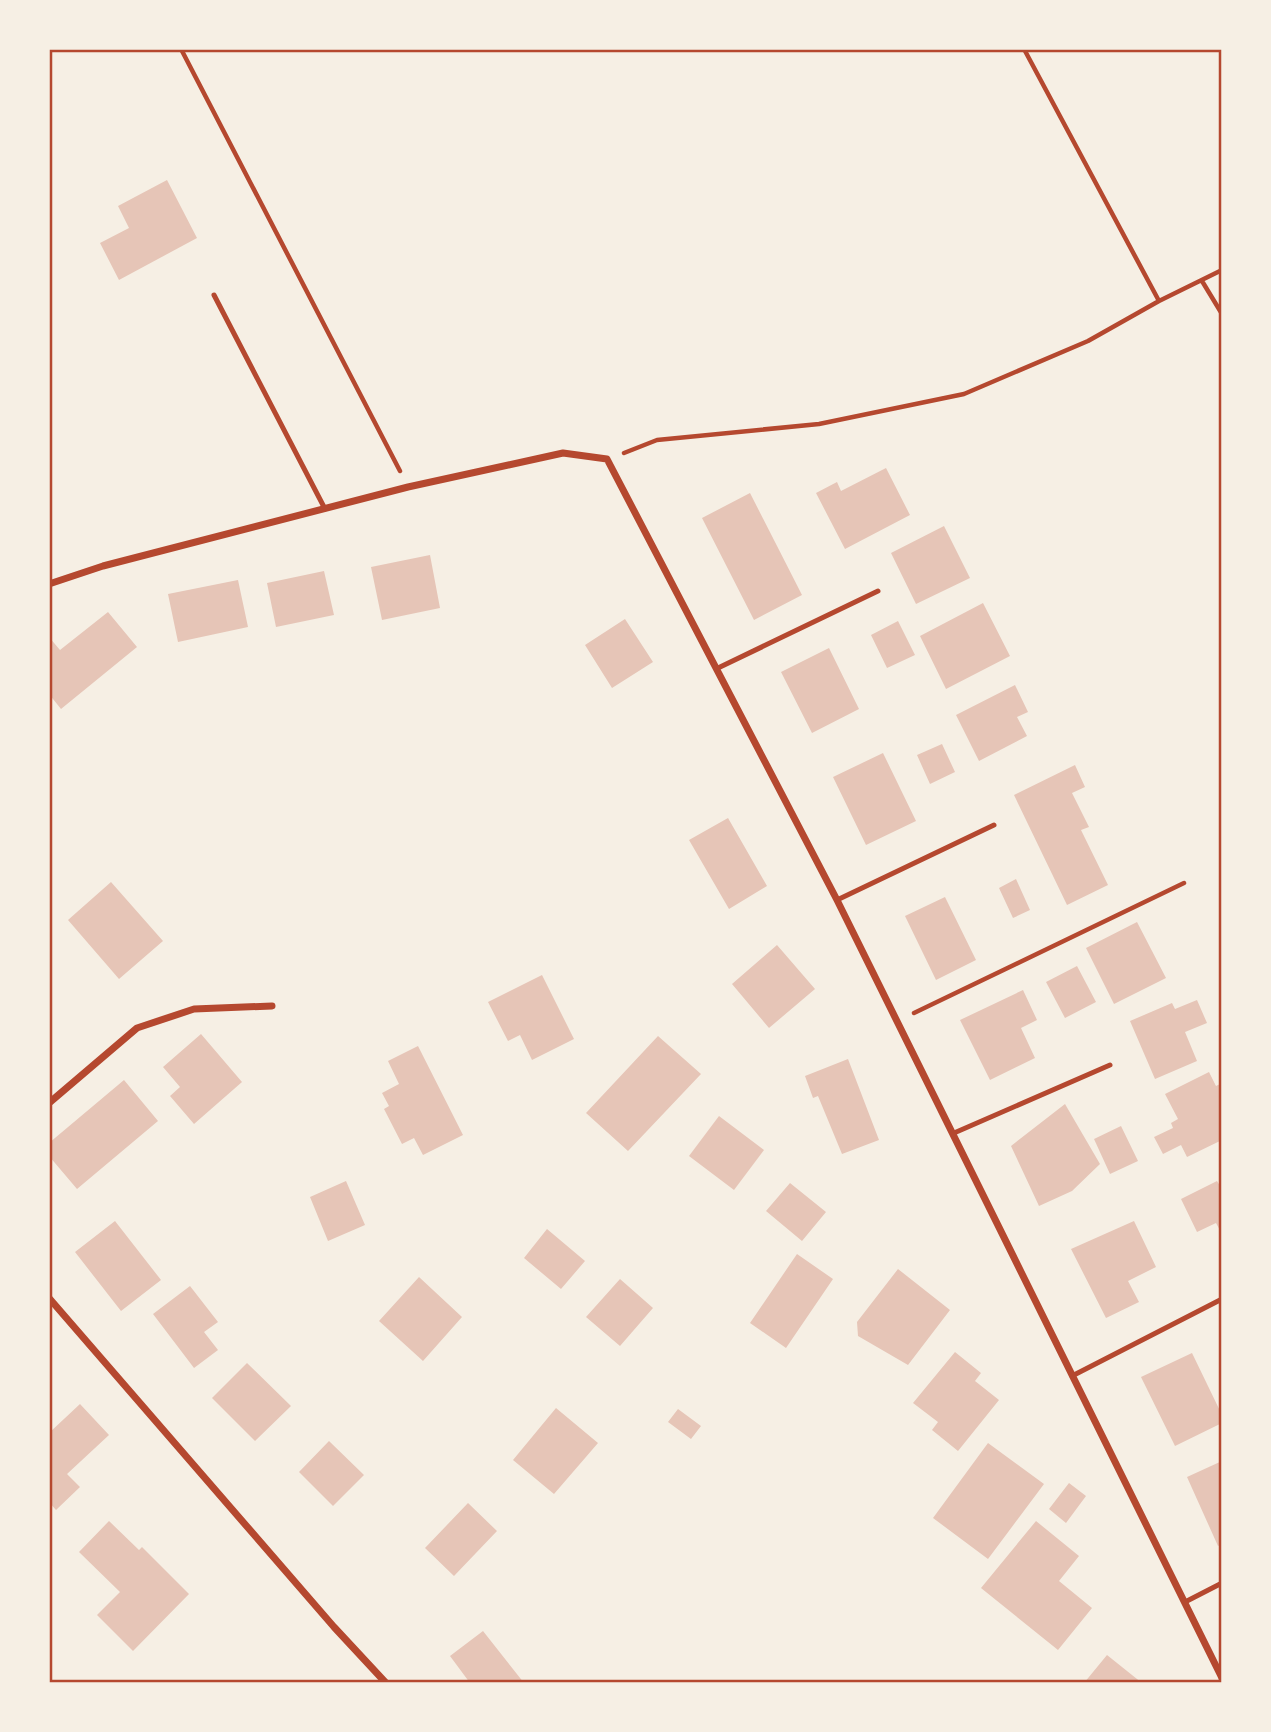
<svg xmlns="http://www.w3.org/2000/svg" width="1271" height="1732" font-family="Ubuntu,sans-serif">
<style>
.building{fill:#e6c5b7}
.lines{fill:none;stroke-linecap:round;stroke-linejoin:round}
.path{stroke:#b5482f;stroke-width:4.5}
.service{stroke:#b5482f;stroke-width:5}
.minor{stroke:#b5482f;stroke-width:7}
.neatline{fill:none;stroke:#b5482f;stroke-width:2.5}
</style>
<rect width="100%" height="100%" fill="#f6efe4"/>
<path class="building" d="M 167,180 L 197,238 L 119,280 L 100,243 L 129,228 L 118,206 Z
M 886,468 L 910,515 L 845,549 L 816,493 L 837,482 L 841,491 Z
M 750,493 L 802,595 L 754,620 L 702,518 Z
M 944,526 L 970,578 L 916,604 L 891,553 Z
M 430,555 L 440,608 L 382,620 L 371,567 Z
M 324,571 L 334,615 L 276,627 L 267,583 Z
M 238,580 L 248,627 L 178,642 L 168,594 Z
M 983,603 L 1010,656 L 946,689 L 920,636 Z
M 108,612 L 137,647 L 61,709 L 49,694 L 49,637 L 60,650 Z
M 625,619 L 653,662 L 612,688 L 585,645 Z
M 898,621 L 915,655 L 887,668 L 871,635 Z
M 829,648 L 859,709 L 812,733 L 781,672 Z
M 1015,685 L 1028,712 L 1017,717 L 1027,736 L 979,761 L 956,715 Z
M 942,744 L 955,772 L 930,784 L 917,755 Z
M 883,753 L 916,821 L 866,845 L 833,777 Z
M 1075,765 L 1085,787 L 1072,793 L 1089,827 L 1081,830 L 1108,885 L 1067,905 L 1014,795 Z
M 728,818 L 767,886 L 729,909 L 689,840 Z
M 1016,879 L 1030,910 L 1013,918 L 999,888 Z
M 111,882 L 163,941 L 119,979 L 68,920 Z
M 945,897 L 976,960 L 936,980 L 905,916 Z
M 1137,922 L 1166,978 L 1114,1004 L 1086,948 Z
M 777,945 L 815,989 L 769,1028 L 732,984 Z
M 1077,966 L 1096,1002 L 1065,1018 L 1046,982 Z
M 542,975 L 574,1039 L 532,1060 L 520,1035 L 508,1041 L 488,1002 Z
M 1023,990 L 1037,1020 L 1021,1028 L 1035,1058 L 990,1080 L 960,1020 Z
M 1197,1000 L 1207,1023 L 1185,1032 L 1197,1061 L 1155,1079 L 1130,1021 L 1172,1003 L 1175,1009 Z
M 201,1034 L 242,1082 L 194,1124 L 170,1096 L 180,1087 L 163,1067 Z
M 658,1036 L 701,1074 L 628,1151 L 586,1113 Z
M 418,1046 L 463,1135 L 423,1155 L 414,1138 L 402,1144 L 384,1109 L 389,1106 L 382,1093 L 399,1084 L 388,1061 Z
M 848,1059 L 879,1140 L 842,1154 L 818,1096 L 813,1098 L 805,1076 Z
M 1209,1072 L 1216,1086 L 1222,1083 L 1222,1140 L 1187,1157 L 1181,1145 L 1163,1154 L 1154,1137 L 1173,1128 L 1171,1123 L 1178,1119 L 1165,1094 Z
M 124,1080 L 158,1121 L 77,1189 L 49,1156 L 49,1143 Z
M 1065,1104 L 1100,1164 L 1072,1191 L 1039,1206 L 1011,1146 Z
M 719,1116 L 764,1150 L 734,1190 L 689,1156 Z
M 1121,1126 L 1138,1161 L 1110,1174 L 1094,1139 Z
M 346,1181 L 365,1225 L 328,1241 L 310,1197 Z
M 1217,1181 L 1222,1189 L 1222,1234 L 1216,1223 L 1197,1232 L 1181,1199 Z
M 790,1183 L 826,1212 L 802,1241 L 766,1211 Z
M 115,1221 L 161,1280 L 121,1311 L 75,1252 Z
M 1134,1221 L 1156,1267 L 1128,1281 L 1139,1302 L 1106,1318 L 1071,1249 Z
M 547,1229 L 585,1261 L 561,1289 L 524,1258 Z
M 797,1254 L 833,1279 L 786,1348 L 750,1323 Z
M 898,1269 L 950,1310 L 908,1365 L 858,1336 L 857,1322 Z
M 419,1277 L 462,1317 L 423,1361 L 379,1321 Z
M 620,1279 L 653,1308 L 620,1346 L 586,1317 Z
M 190,1286 L 218,1322 L 204,1332 L 218,1350 L 194,1368 L 153,1314 Z
M 955,1352 L 981,1373 L 975,1381 L 999,1400 L 958,1451 L 932,1430 L 938,1422 L 913,1403 Z
M 1192,1353 L 1222,1415 L 1222,1423 L 1175,1446 L 1141,1377 Z
M 247,1363 L 291,1406 L 255,1441 L 212,1398 Z
M 80,1404 L 109,1435 L 67,1474 L 80,1487 L 56,1510 L 49,1502 L 49,1433 Z
M 556,1408 L 598,1443 L 554,1494 L 513,1460 Z
M 678,1409 L 701,1426 L 691,1439 L 668,1422 Z
M 329,1441 L 364,1475 L 333,1506 L 299,1472 Z
M 988,1443 L 1044,1484 L 988,1559 L 933,1518 Z
M 1222,1461 L 1222,1544 L 1218,1546 L 1187,1477 Z
M 1069,1483 L 1086,1496 L 1066,1523 L 1049,1509 Z
M 468,1503 L 497,1531 L 454,1576 L 425,1548 Z
M 109,1521 L 139,1550 L 142,1547 L 189,1594 L 133,1651 L 97,1615 L 120,1592 L 79,1552 Z
M 1036,1521 L 1079,1556 L 1059,1581 L 1092,1608 L 1058,1650 L 981,1588 Z
M 483,1631 L 524,1683 L 470,1683 L 450,1656 Z
M 1107,1655 L 1142,1683 L 1084,1683 Z"/>
<g class="lines">
<path class="path" d="M 181,49 L 400,471
M 1024,49 L 1159,301
M 1202,281 L 1222,314
M 624,453 L 657,440 L 819,424 L 964,394 L 1088,341 L 1159,301 L 1222,270
M 914,1013 L 1184,883"/>
<path class="service" d="M 214,295 L 325,509
M 718,668 L 878,591
M 837,900 L 994,825
M 954,1133 L 1110,1065
M 1072,1376 L 1222,1299
M 1185,1602 L 1222,1583"/>
<path class="minor" d="M 49,584 L 103,566 L 408,487 L 563,453 L 607,459 L 837,900 L 1222,1678
M 49,1103 L 137,1028 L 194,1009 L 272,1006
M 49,1298 L 334,1627 L 386,1683"/>
</g>
<rect width="1271" height="1732" fill="none" stroke="#f6efe4" stroke-width="102"/>
<rect x="51" y="51" width="1169" height="1630" class="neatline"/>
</svg>
